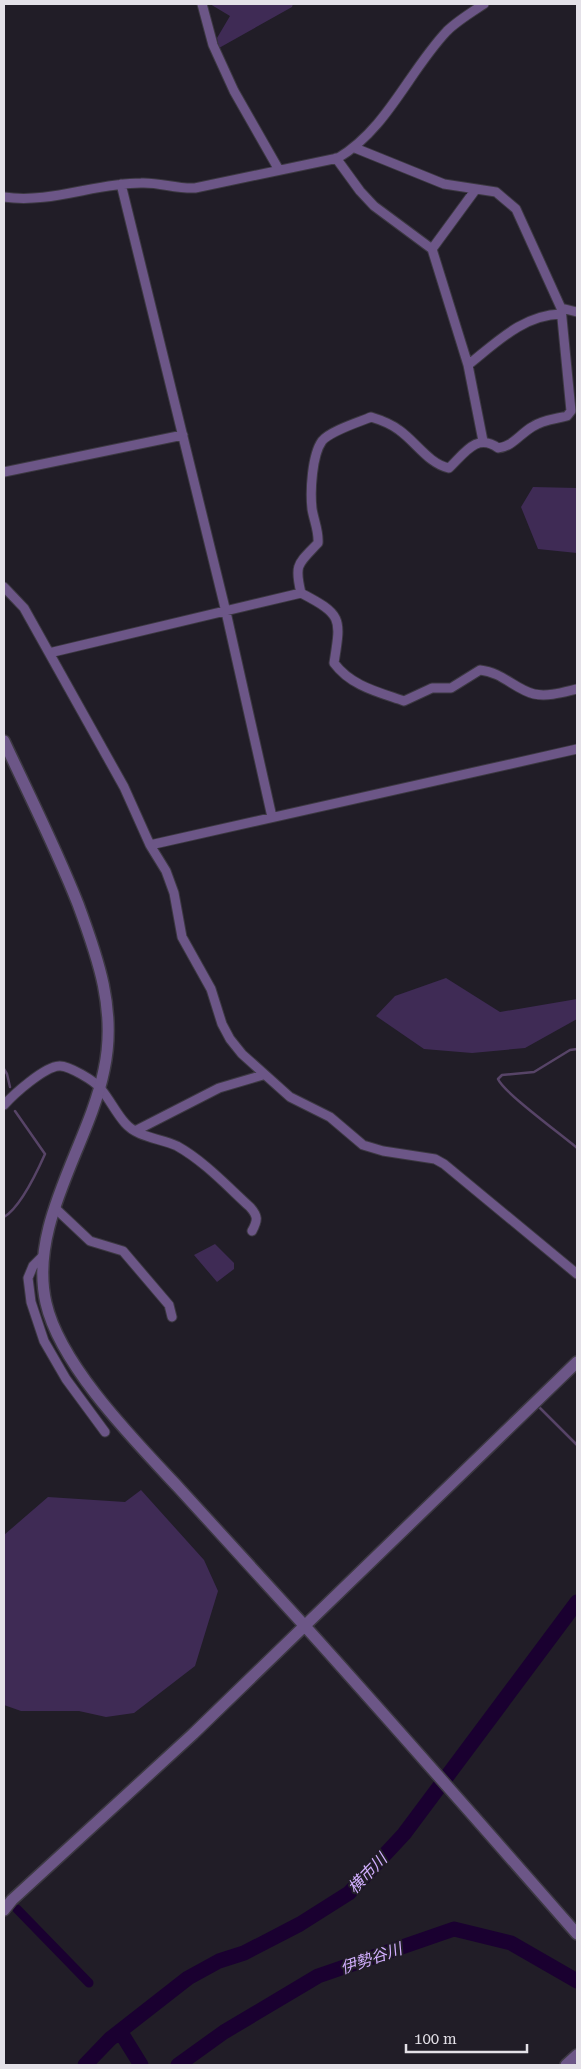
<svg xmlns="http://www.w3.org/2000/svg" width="581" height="2069" font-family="'Roboto Serif','Noto Sans JP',serif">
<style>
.green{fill:#3f2b55}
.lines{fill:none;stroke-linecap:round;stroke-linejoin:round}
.stream{stroke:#574467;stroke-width:2.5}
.canal{stroke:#1a0030;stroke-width:9}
.river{stroke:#1a0030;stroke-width:15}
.minor-casing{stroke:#3c3842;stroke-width:11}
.tertiary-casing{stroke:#3c3842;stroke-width:14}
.minor{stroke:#6c5687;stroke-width:9}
.tertiary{stroke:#6c5687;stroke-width:11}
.labels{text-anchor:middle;stroke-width:4;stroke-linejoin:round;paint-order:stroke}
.water-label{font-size:16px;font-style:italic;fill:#d2afff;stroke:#211d27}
</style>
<rect width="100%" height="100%" fill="#211d27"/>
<path class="green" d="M 210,4 L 293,4 L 292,7 L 219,48 L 217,38 L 230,16 Z
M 533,487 L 577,488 L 577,553 L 538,549 L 521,507 Z
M 446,978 L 500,1012 L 577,999 L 577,1019 L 525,1048 L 472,1053 L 424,1049 L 376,1016 L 395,996 Z
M 215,1244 L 234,1263 L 234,1269 L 217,1282 L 194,1255 Z
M 141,1490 L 204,1560 L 218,1591 L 195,1666 L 134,1713 L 106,1717 L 79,1711 L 21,1711 L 4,1705 L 4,1535 L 48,1497 L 125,1502 Z"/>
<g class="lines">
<path class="stream" d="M 577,1049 L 570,1050 L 534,1072 L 502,1075 L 498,1079 C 504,1093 562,1135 577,1148
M 4,1069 L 7,1074 L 10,1087
M 4,1217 C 21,1207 37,1172 45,1154 L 15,1111
M 540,1408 L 577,1445"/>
<path class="canal" d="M 17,1909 L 89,1983"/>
<path class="river" d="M 120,2031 L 141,2065
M 85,2065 L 110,2039 L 188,1978 L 219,1961 L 244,1953 L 300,1924 L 349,1893 L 404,1834 L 577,1602
M 178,2065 L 224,2032 L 318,1976 L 454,1929 L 511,1943 L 577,1981"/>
<defs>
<path id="minor" d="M 202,4 L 213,45 L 234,91 L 279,170
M 336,158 L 360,191 L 374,206 L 432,249 L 468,365 L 483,441
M 121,184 L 226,612 L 272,817
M 4,197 C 50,204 95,183 141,183 C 159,182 176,189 195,188 L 338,158 C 387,129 409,71 447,31 C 457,21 472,12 484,4
M 432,249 L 476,189
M 561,308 L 577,312
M 468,365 C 497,342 523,315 561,314
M 4,472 L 183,435
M 4,587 L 24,608 L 124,787 L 150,845 L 166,871 L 174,893 L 182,937 L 211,989 L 222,1024 L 230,1039 L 242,1054 L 290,1097 L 330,1117 L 363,1145 L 383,1151 L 435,1159 L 444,1164 L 577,1274
M 301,593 C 294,564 298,564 318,543 C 319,531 314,521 312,509 C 310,491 312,455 322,441 C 330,431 359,422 371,417 C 381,420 391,424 399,430 C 416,442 429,464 449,468 C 464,454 477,432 498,448 C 512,447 520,434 532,427 C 542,420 555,419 567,416 L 571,411 L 561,308 L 516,209 L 496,192 L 444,184 L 355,148
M 49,653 L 301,593 C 343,615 341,618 334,663 C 351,686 378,692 404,701 L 432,688 L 451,688 L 480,670 C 502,672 516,690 534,694 C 548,697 564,692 577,689
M 150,845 L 577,749
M 4,1105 C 14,1094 44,1067 59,1066 C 68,1065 95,1081 101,1089 C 110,1100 116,1113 125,1123 C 138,1138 160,1138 177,1146 C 204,1161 227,1186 250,1207 C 258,1216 258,1220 252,1231
M 135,1131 L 219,1088 L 263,1075
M 55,1208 L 90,1241 L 123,1251 L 169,1305 L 172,1317
M 43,1256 L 33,1266 L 28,1278 L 31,1302 L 44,1341 L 66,1379 L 105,1432"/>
<path id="tertiary" d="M 4,741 C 29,795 56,848 78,904 C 98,958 117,1011 104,1070 C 89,1145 28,1224 46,1303 C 60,1365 134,1440 178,1487 C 219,1532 261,1578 303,1624 C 395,1726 486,1830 577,1934
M 4,1910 L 12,1900 L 193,1734 L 577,1362
M 566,2065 L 577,2055"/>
</defs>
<use href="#minor" class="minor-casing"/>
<use href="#tertiary" class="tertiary-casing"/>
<use href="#minor" class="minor"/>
<use href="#tertiary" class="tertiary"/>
</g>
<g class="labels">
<g class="water-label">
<text transform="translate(367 1873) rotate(-46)" y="6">横市川</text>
<text transform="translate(371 1958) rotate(-19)" y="6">伊勢谷川</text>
</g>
</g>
<rect width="581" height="2069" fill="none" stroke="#e4e1e8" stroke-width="10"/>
<path d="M406 2044v8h121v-8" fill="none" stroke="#e4e1e8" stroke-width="2.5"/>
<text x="414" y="2044" font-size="15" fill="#e4e1e8" stroke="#211d27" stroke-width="4" paint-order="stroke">100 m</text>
</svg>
